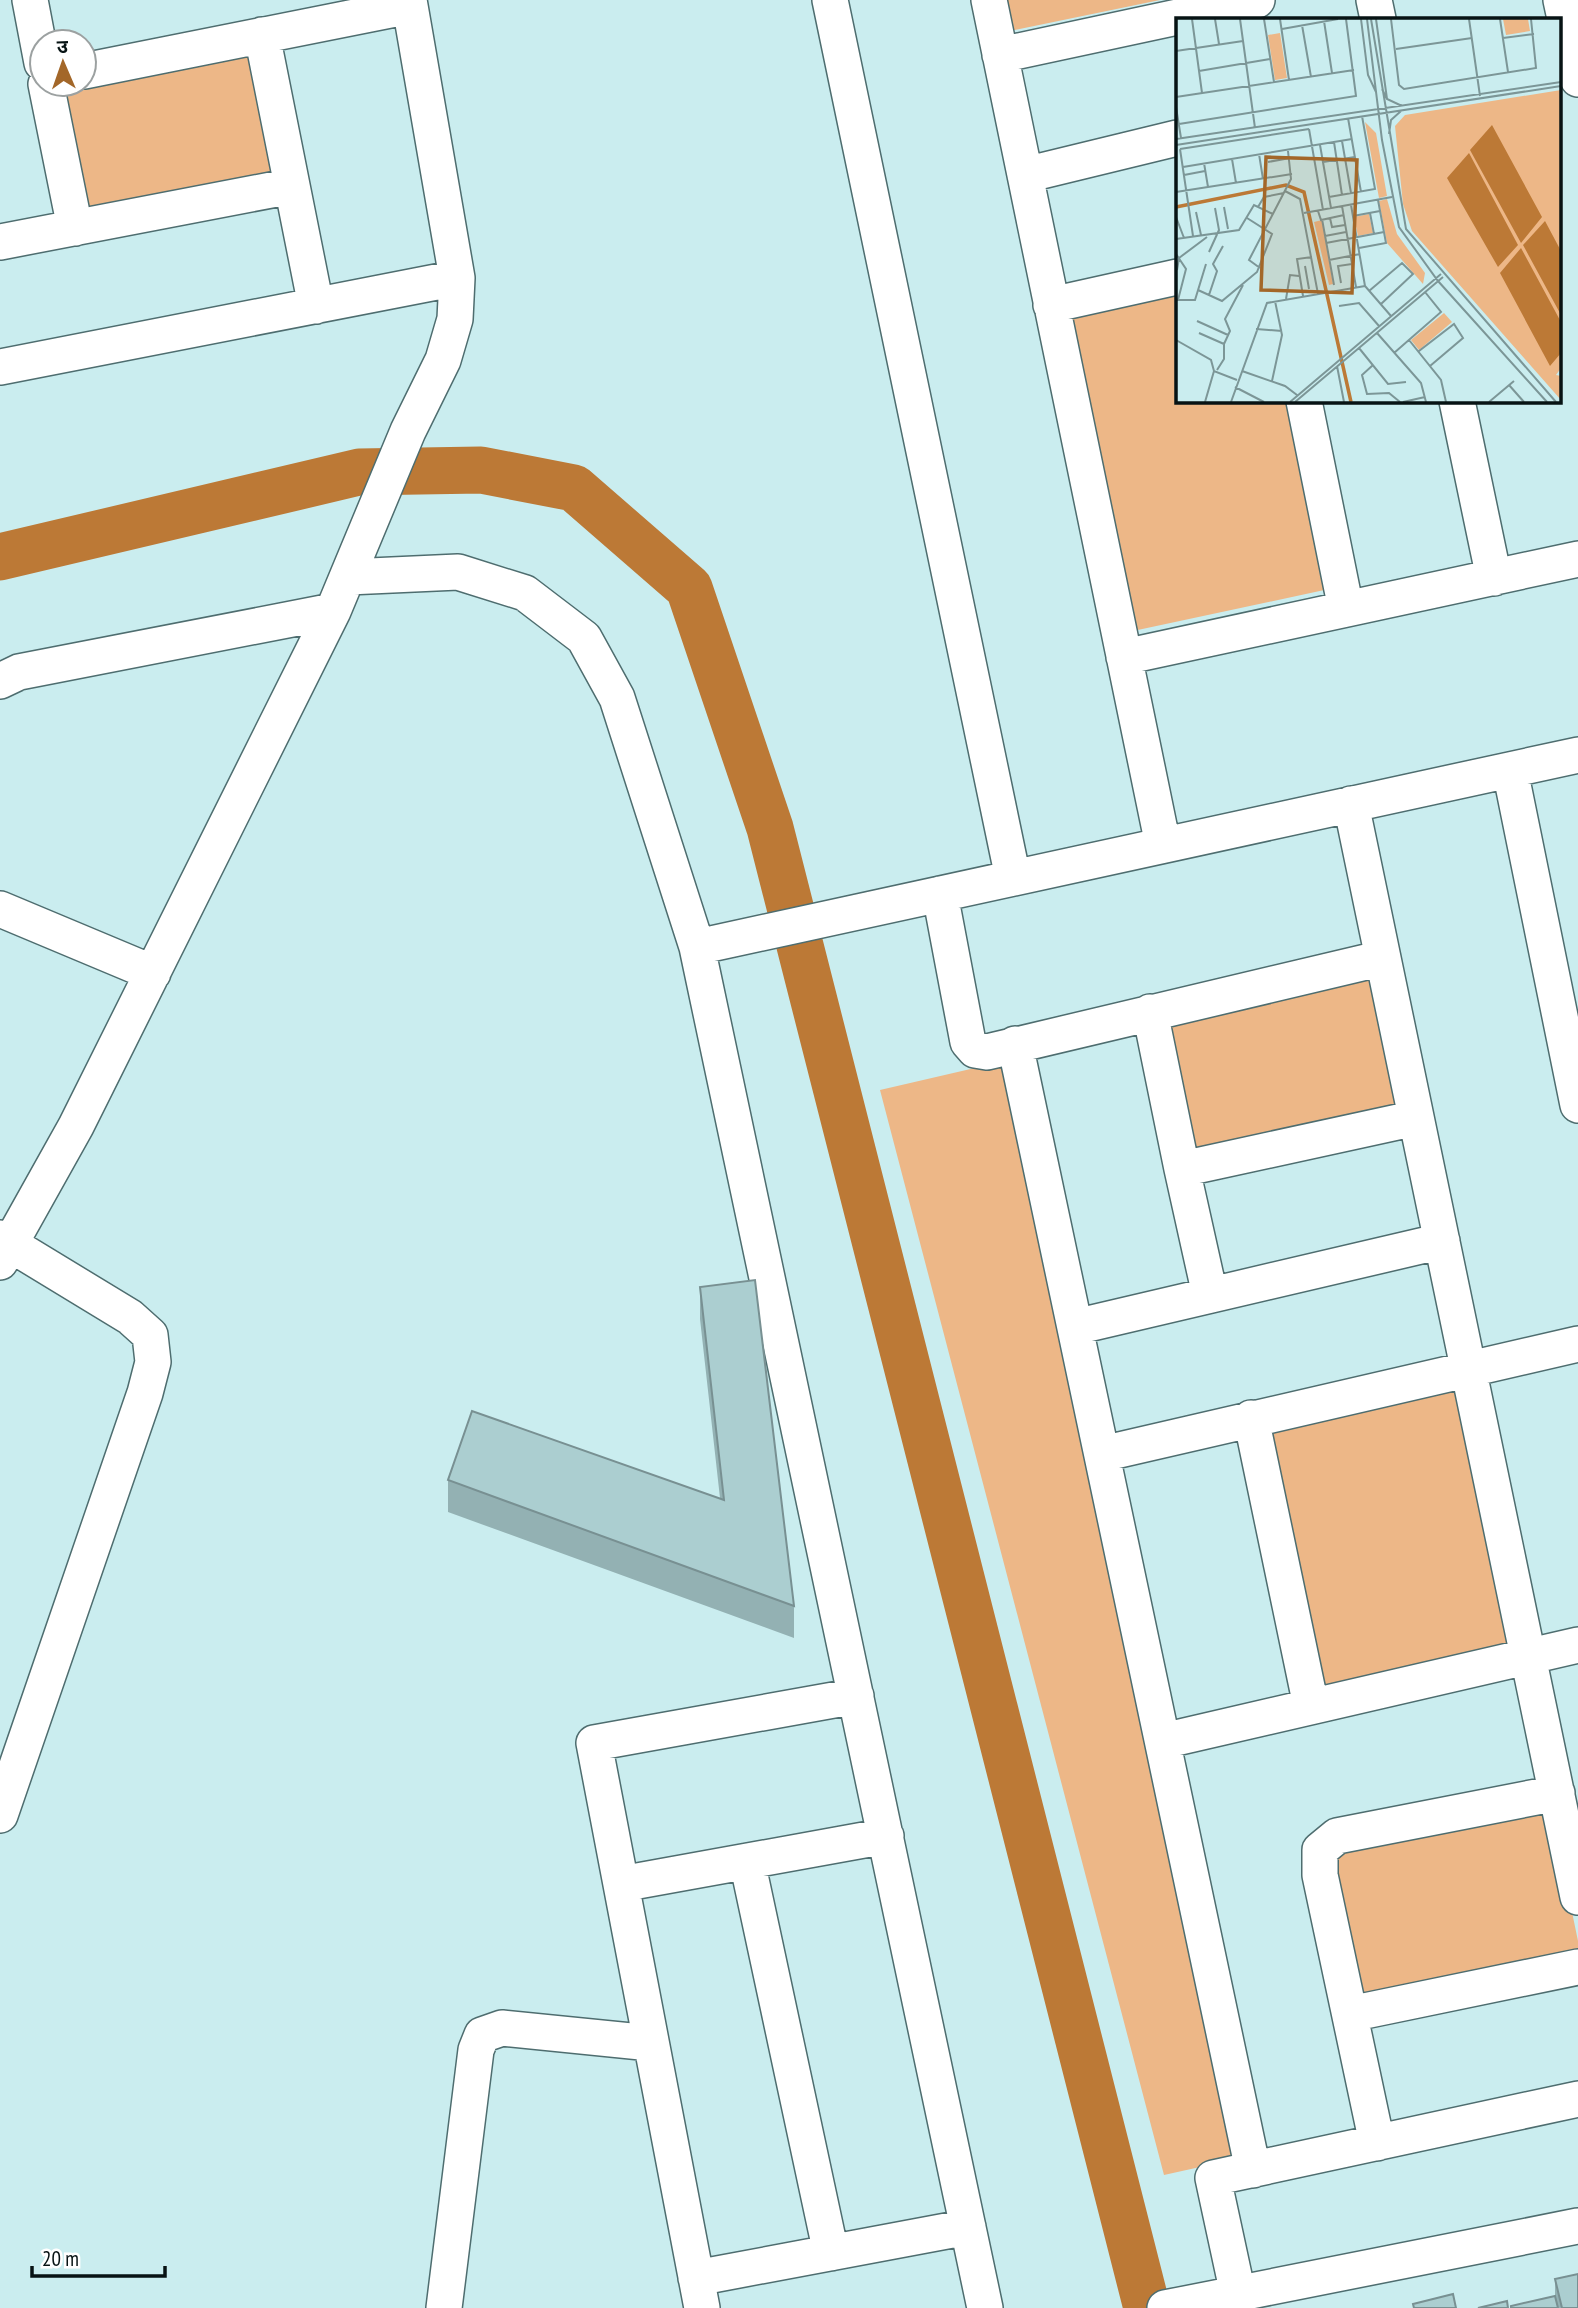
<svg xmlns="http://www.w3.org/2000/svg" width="1578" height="2308" font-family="'PT Sans Narrow','Noto Sans Devanagari',sans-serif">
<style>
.green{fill:#edb787}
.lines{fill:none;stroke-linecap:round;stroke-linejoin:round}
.canal{stroke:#bc7936;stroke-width:47}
.minor-casing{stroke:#4e6d6f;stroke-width:38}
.minor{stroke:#fff;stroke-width:35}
.wall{fill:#93b1b3}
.building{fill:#abced0;stroke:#789092;stroke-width:2}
.inset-river{fill:none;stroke:#bc7936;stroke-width:3.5}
.inset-road{fill:none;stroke:#7c9697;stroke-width:2}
.view{fill:#a36729;fill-opacity:0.15;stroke:#a36729;stroke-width:3.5}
.inset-edge{fill:none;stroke:#071314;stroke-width:3.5}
</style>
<rect width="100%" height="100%" fill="#caedef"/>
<path class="green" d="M 1003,0 L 1160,0 L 1010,31 Z
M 255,46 L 280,178 L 83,217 L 57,84 L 84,84 Z
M 1177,290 L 1177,401 L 1288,401 L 1329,589 L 1133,631 L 1064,314 Z
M 1377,970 L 1408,1112 L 1189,1159 L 1158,1017 Z
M 1005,1061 L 1236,2159 L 1164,2175 L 880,1090 Z
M 1460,1381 L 1520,1650 L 1321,1694 L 1260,1425 Z
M 1550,1806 L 1578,1941 L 1578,1957 L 1358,2003 L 1326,1854 Z"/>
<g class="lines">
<path class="canal" d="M 0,557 L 359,472 L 481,470 L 574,488 L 689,588 L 770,828 L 1147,2308"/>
<defs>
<path id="minor" d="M 30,0 L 42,63
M 830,0 L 1013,878
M 989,0 L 1163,845
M 1374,0 L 1378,19
M 1561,0 L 1578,79
M 262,35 L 316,306
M 1000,55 L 1257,0
M 84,71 L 410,6
M 46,84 L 75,228
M 1025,175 L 1177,138
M 0,242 L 292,186
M 1051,305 L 1177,277
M 0,367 L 457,278
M 1304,401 L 1346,609
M 1457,401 L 1494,578
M 348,577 L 458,572 L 525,593 L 584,638 L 617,698 L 697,947 L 985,2308
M 1124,657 L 1578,559
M 0,681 L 19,672 L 333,611
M 1510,770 L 1578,1105
M 1351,804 L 1578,1897
M 940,894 L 968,1042 L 975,1050 L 987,1052 L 1383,958
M 0,909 L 153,973
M 697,947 L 1578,755
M 1150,1012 L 1182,1169 L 1416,1118
M 1015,1044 L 1253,2170
M 1182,1169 L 1210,1295
M 0,1238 L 130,1317 L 150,1335 L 153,1362 L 145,1393 L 0,1815
M 0,1262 L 76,1126 L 333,611 L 408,431 L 443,360 L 455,319 L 457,278 L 409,0
M 1075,1327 L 1442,1241
M 1251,1418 L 1311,1706
M 1102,1454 L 1578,1344
M 1163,1741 L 1578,1645
M 747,1861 L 831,2253
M 621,1884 L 886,1836
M 1350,2014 L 1578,1967
M 1377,2143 L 1320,1875 L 1320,1850 L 1337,1836 L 1557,1793
M 696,2278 L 968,2227
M 1238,2294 L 1213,2178 L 1578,2099
M 444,2308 L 476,2050 L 482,2035 L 502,2028 L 651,2043
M 702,2308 L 594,1743 L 856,1696
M 1165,2308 L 1578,2226"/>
</defs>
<use href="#minor" class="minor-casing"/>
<use href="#minor" class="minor"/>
</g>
<path class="wall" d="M 700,1287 L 794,1606 L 794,1638 L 448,1512 L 448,1480 L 720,1498 L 700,1319 Z
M 1555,2279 L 1578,2308 L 1511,2308 L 1555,2296 Z"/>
<path class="building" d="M 755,1280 L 794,1606 L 448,1480 L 472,1411 L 724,1500 L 700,1287 Z
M 1578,2274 L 1578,2308 L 1562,2308 L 1555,2279 Z
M 1453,2294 L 1456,2308 L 1414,2308 L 1413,2304 Z
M 1555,2296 L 1558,2308 L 1511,2308 L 1511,2306 Z
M 1507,2301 L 1508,2308 L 1478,2308 Z"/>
<g transform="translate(1176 18)">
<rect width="385" height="385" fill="#caedef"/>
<path d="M 327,1 L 352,1 L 354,13 L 330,17 ZM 104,15 L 111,60 L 99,62 L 92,17 ZM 385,72 L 385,350 L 380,357 L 385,358 L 385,382 L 236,213 L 227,186 L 219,108 L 229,97 ZM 189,104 L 200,115 L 211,178 L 203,180 ZM 211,181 L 221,216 L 249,255 L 247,266 L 211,225 L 203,183 ZM 193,196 L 197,215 L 182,218 L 178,199 ZM 146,202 L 157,266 L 153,267 L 138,204 ZM 268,295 L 276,304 L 243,332 L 235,322 Z" fill="#edb787"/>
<path d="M 316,107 L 366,199 L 345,225 L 294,132 ZM 293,135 L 342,227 L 322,249 L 271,160 ZM 369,203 L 385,233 L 385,297 L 347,227 ZM 345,230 L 385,304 L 385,335 L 374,348 L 324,255 Z" fill="#bc7936"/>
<path class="inset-river" d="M 0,189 L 110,167 L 128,174 L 175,384"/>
<path class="inset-road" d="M 16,1 L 26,75M 39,1 L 43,26M 64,1 L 79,110M 88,1 L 98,64M 104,1 L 113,62M 185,1 L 192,57 L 200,74M 191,1 L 206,122 L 223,209 L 262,263 L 371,384M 195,1 L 230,211 L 380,384M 200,1 L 211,81M 215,1 L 223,67 L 228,71 L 360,50 L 355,1M 293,1 L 304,78M 324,1 L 332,54M 148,3 L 156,55M 126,7 L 135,59M 106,11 L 162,1M 327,20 L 358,16M 220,31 L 296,20M 0,33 L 67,23M 23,53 L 94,41M 206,71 L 211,81 L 226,88M 0,79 L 178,52M 0,89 L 5,120M 172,100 L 185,174M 3,106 L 180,78 L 170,1M 133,111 L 147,192M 213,116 L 215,102 L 225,93M 0,121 L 385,64M 166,123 L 175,175M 158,124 L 166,177M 0,127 L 385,68M 144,127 L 155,190M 4,131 L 133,111M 4,131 L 17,218M 83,136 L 87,161M 56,141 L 60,165M 92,144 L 114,140M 147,144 L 179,139M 28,145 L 32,169M 7,149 L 176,121M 8,157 L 29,153M 109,173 L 124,181 L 142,276M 0,174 L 116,156M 153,179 L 199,171 L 186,98M 175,187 L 189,268 L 215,298M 166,188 L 180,269M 48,189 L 52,211M 82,189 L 88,179 L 108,175M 142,193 L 145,202 L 168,197M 20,194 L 25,217M 128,195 L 216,179M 194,195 L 198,216M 177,198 L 204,193M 0,199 L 8,220M 154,200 L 156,209 L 169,207M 146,201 L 158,267M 149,218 L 170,214M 0,221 L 63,212 L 78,187 L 97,196M 150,225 L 208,214M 183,230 L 210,225 L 202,182M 33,234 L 43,212 L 39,190M 0,236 L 10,251 L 2,282M 153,242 L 184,236M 129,248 L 133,271M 84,250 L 73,242 L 115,161 L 112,133M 1,252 L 3,240 L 31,219M 165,265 L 162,248 L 176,246M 22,272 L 46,283 L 81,254 L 96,216 L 71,200M 193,273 L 226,245 L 237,256 L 205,286M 33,277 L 41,253 L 37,246 L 47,228M 127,278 L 121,241 L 136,239M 110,281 L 114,257 L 123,258M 0,282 L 19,282 L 30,246M 163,288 L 183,285 L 203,308M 21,303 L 52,317M 80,311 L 106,313M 23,315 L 48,326M 201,315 L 245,365 L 250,384M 0,322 L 35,342 L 38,353M 233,322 L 265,362 L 270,384M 183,330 L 212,366 L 230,364M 243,333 L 278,306 L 287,320 L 254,348M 218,335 L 265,294 L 249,274M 197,347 L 186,357 L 191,376 L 213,375 L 224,384M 161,348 L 168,384M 41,352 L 48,341 L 48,326 L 54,313 L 49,301 L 67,267M 66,353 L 109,368 L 121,377M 96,363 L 106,317 L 99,283M 333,367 L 348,384M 59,369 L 88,384M 29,384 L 38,353 L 61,362M 55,384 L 91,285 L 189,268M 114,384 L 265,256M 119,384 L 267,259M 227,384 L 249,379M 313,384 L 338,363"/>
<path class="view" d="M 90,139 L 181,142 L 176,275 L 85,272 Z"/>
<rect width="385" height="385" class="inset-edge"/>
</g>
<g transform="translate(63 63) rotate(358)"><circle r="33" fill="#ffffff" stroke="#9ca1a1" stroke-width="2"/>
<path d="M0-5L12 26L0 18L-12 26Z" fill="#a36729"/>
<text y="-10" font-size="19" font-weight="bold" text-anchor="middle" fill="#071314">उ</text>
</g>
<path d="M32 2266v10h133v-10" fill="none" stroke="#071314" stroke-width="3.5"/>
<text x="42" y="2266" font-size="21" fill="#071314" stroke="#ffffff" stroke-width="5" paint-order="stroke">20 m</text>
</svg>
